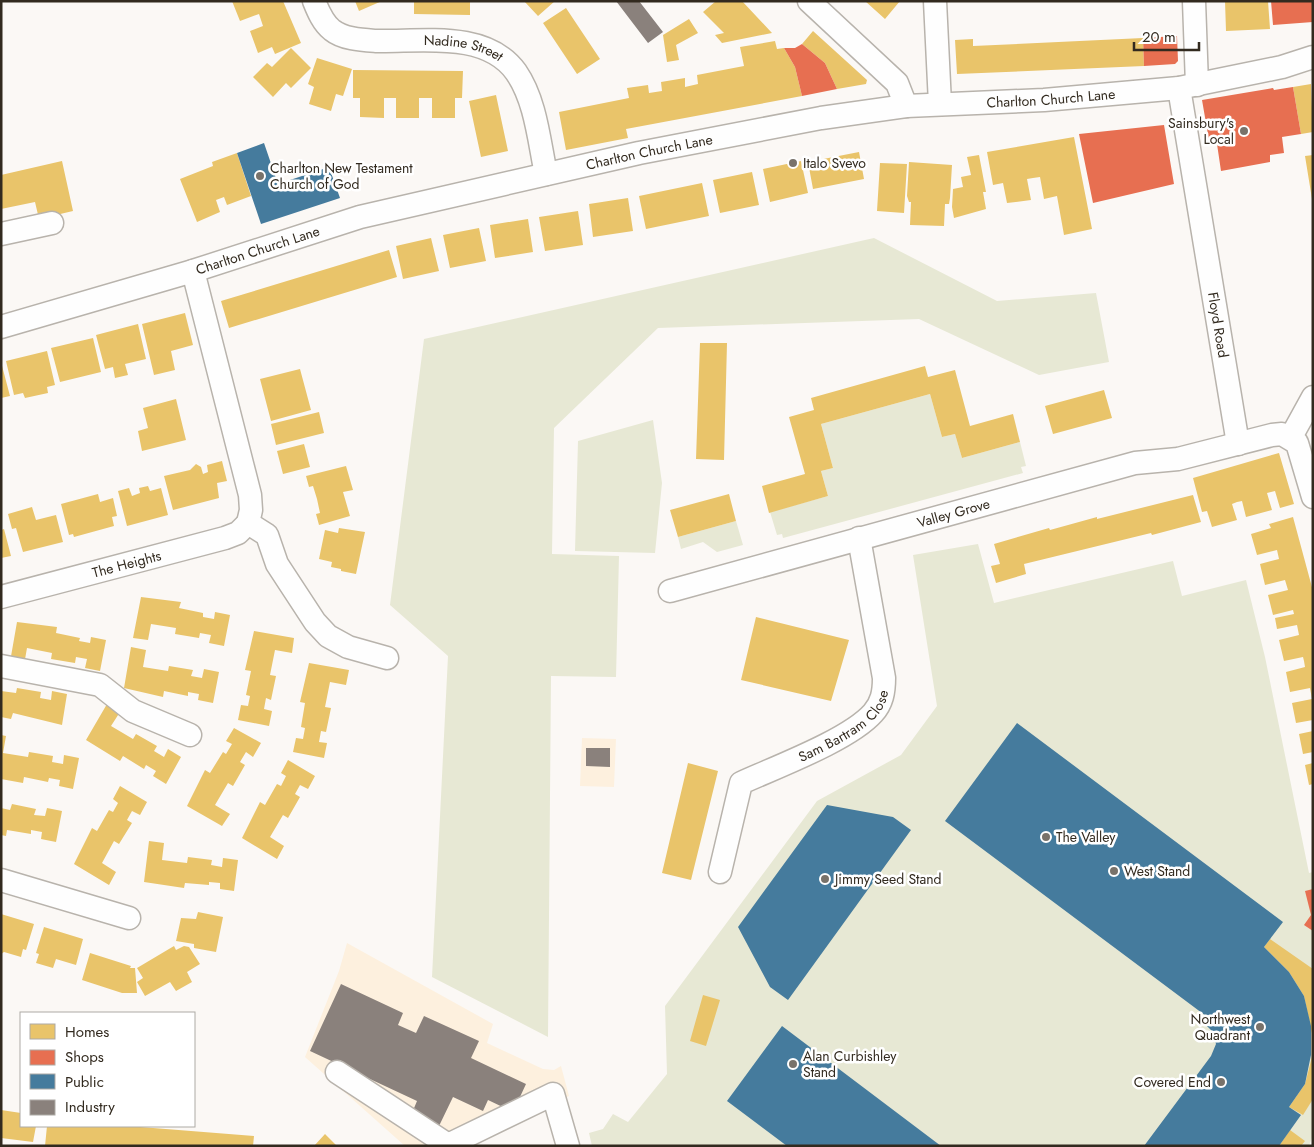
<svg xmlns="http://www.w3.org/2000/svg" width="1314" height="1147" font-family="Jost,sans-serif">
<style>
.built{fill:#fdf0de}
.green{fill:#e7e8d4}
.homes{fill:#e9c46a}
.shops{fill:#e76f51}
.public{fill:#457b9d}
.industry{fill:#8a817c}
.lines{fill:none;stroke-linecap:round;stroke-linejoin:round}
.minor-casing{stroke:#b8b3ac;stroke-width:25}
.minor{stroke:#fefefe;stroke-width:22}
.poi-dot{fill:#78726a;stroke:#fff;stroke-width:2}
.labels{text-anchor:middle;stroke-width:5;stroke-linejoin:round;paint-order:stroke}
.street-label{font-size:14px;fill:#322a1f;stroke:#fff}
.poi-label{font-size:14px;fill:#322a1f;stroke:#fff;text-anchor:start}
</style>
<rect width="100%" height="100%" fill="#fbf8f5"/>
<path class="built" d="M 582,738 L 616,739 L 614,787 L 580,786 Z
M 347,943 L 493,1024 L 487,1043 L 543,1069 L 554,1070 L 561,1066 L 569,1096 L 462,1146 L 405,1146 L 305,1057 L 339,971 Z"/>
<path class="green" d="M 874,238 L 997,301 L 1096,293 L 1109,362 L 1039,375 L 919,319 L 658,328 L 554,428 L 552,554 L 619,556 L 616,677 L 551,676 L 548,1037 L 432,977 L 448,656 L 390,605 L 424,339 Z
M 930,394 L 942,437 L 955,434 L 962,458 L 1020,442 L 1026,466 L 1021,467 L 1023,473 L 783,538 L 782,534 L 777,535 L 770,512 L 828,496 L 821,471 L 833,468 L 821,424 Z
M 653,420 L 662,483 L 655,553 L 575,551 L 578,441 Z
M 736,521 L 743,545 L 717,552 L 703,542 L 681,549 L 678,537 Z
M 978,544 L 994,603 L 1173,561 L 1182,596 L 1246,580 L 1265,657 L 1309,873 L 1313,872 L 1313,1135 L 1309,1146 L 592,1146 L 589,1133 L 603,1129 L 613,1114 L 628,1122 L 667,1074 L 665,1006 L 817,801 L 901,755 L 937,706 L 913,555 Z"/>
<path class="homes" d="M 232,1 L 283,1 L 301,43 L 275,54 L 272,47 L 258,53 L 250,31 L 263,26 L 259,14 L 240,21 Z
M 355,1 L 382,1 L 359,11 Z
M 414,1 L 470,1 L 470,15 L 414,14 Z
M 524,1 L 555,1 L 538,16 Z
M 716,1 L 742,1 L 772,33 L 722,43 L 715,35 L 724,33 L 703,12 Z
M 865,1 L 900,1 L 885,19 Z
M 1225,1 L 1268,1 L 1270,29 L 1226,31 Z
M 566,8 L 600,59 L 577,74 L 543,23 Z
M 689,19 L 698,33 L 676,45 L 679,60 L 667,62 L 663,35 Z
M 813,31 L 867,80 L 866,84 L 837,89 L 825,63 L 802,44 Z
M 1143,38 L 1144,66 L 957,74 L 955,40 L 973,39 L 973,46 Z
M 775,41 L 777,49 L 784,48 L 795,67 L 802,96 L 626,129 L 628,138 L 566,150 L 559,112 L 629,98 L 627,88 L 648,85 L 649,93 L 662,91 L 661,82 L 685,78 L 685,87 L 698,84 L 697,75 L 744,66 L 740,47 Z
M 291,48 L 311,68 L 291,88 L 286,83 L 273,97 L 253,77 L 267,63 L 272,67 Z
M 317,58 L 352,69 L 343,96 L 336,94 L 331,111 L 309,104 L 314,87 L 308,84 Z
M 353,70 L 463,71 L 462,98 L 455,98 L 455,118 L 432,118 L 432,98 L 419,98 L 419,118 L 396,118 L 396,98 L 384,98 L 384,118 L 360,117 L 360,98 L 353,98 Z
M 1311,84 L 1313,132 L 1301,134 L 1293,87 Z
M 496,95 L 508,151 L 481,157 L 469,101 Z
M 1074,137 L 1092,229 L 1064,235 L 1057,196 L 1044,199 L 1040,177 L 1033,178 L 1027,179 L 1031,200 L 1007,203 L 1003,183 L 993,185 L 987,152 Z
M 859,152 L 864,179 L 813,189 L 808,162 Z
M 237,153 L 251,196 L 227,205 L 224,197 L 216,200 L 220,212 L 197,222 L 180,179 L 213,166 L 212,162 Z
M 979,155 L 986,192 L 983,192 L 986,209 L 954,218 L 952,207 L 953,189 L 963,187 L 961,177 L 971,175 L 967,157 Z
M 1313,155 L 1313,199 L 1312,199 L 1305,156 Z
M 62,161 L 73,211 L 39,219 L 35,202 L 1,209 L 1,175 Z
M 801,161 L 808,193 L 770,202 L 763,169 Z
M 909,162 L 952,165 L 950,198 L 949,204 L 945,204 L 944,226 L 910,225 L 911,202 L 909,202 L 907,196 Z
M 880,163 L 907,164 L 904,213 L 877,211 Z
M 752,172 L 759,205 L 720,213 L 713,180 Z
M 702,183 L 709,216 L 646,229 L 639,196 Z
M 628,198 L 633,231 L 593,237 L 589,204 Z
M 578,211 L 583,245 L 545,251 L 539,217 Z
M 528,219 L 533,252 L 495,258 L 490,225 Z
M 479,228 L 486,261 L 450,268 L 443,235 Z
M 431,238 L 439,271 L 403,279 L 396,246 Z
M 389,250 L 397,277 L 229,328 L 221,301 Z
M 185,313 L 193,345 L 171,351 L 175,370 L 154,375 L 142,324 Z
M 138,324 L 146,359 L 125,364 L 128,375 L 115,378 L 113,367 L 105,369 L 96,335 Z
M 93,338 L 101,372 L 60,382 L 51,348 Z
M 700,343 L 727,343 L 724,460 L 696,459 Z
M 47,351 L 55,385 L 47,387 L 48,393 L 25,398 L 23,393 L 14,395 L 6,361 Z
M 1,362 L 10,396 L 1,398 Z
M 925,366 L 928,377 L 955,370 L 970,426 L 1013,414 L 1020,442 L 962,458 L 955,434 L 942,437 L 930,394 L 821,424 L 833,468 L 821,471 L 828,496 L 769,513 L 762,486 L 805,474 L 789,417 L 814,410 L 811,398 Z
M 300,369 L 311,410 L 271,421 L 260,379 Z
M 1104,390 L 1112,418 L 1053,434 L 1045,406 Z
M 176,399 L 186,440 L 142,451 L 138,431 L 148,428 L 143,408 Z
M 319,412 L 324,433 L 276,445 L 271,424 Z
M 304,444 L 310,467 L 283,474 L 277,451 Z
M 1279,453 L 1294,504 L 1280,508 L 1275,491 L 1267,493 L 1272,510 L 1246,517 L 1242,501 L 1237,502 L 1232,504 L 1237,520 L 1212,527 L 1207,511 L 1202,512 L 1193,478 Z
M 222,461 L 227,481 L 217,483 L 219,498 L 173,510 L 164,476 L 190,470 L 196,464 L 201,467 L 203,474 L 208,472 L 207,465 Z
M 346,466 L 353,490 L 343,492 L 350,516 L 319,525 L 316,514 L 320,513 L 317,499 L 313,486 L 309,487 L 306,476 Z
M 148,486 L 150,491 L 161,488 L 168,515 L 127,526 L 118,491 L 129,488 L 132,496 L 140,493 L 139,488 Z
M 98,494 L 100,502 L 113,498 L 117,516 L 112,517 L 114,526 L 74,537 L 73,534 L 69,535 L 61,504 Z
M 729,494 L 736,521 L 678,537 L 670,510 Z
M 1193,495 L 1201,522 L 1152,535 L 1151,533 L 1024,564 L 1026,574 L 996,583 L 991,566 L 1000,564 L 994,544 L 1049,528 L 1050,530 L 1097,517 L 1097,519 Z
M 32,507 L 36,520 L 56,515 L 63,542 L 23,552 L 16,528 L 12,529 L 8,514 Z
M 1293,517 L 1313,591 L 1313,720 L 1296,723 L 1292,703 L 1312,699 L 1310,688 L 1290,692 L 1286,672 L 1305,667 L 1304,661 L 1303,657 L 1284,661 L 1279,640 L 1299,635 L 1297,625 L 1277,629 L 1275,618 L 1294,614 L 1293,610 L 1273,615 L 1268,595 L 1288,590 L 1285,580 L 1265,585 L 1260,564 L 1279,559 L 1277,550 L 1257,555 L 1251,534 L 1271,528 L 1269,524 Z
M 339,528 L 365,532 L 356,574 L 341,571 L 341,569 L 331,567 L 332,562 L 319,559 L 325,530 L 338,533 Z
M 4,529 L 11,556 L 1,558 L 1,530 Z
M 141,597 L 181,602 L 179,608 L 203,613 L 203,617 L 214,619 L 215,612 L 230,615 L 224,646 L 209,643 L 211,635 L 200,633 L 199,638 L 175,634 L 176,628 L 151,624 L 148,640 L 133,638 Z
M 756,617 L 849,640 L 831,701 L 741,680 Z
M 17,622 L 57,627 L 56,633 L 80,638 L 79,641 L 90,643 L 91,637 L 106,640 L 100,671 L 85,668 L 87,659 L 76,657 L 75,663 L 51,659 L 52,653 L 27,648 L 24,665 L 10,662 Z
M 254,631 L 294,638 L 292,653 L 275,650 L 270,675 L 276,676 L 271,700 L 266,698 L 264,709 L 272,711 L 269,726 L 238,720 L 241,705 L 248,706 L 250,696 L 246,695 L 251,671 L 245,670 Z
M 131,647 L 146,650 L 143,667 L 168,671 L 169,666 L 193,670 L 191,676 L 202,678 L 204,669 L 219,672 L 213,703 L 198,700 L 199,694 L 188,692 L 188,696 L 164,691 L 163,697 L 124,688 Z
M 309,663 L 349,670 L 346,685 L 330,682 L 325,707 L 331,708 L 326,732 L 321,731 L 319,742 L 327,743 L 324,758 L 293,752 L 296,738 L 303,739 L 305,728 L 301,727 L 305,703 L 300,702 Z
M 17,688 L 41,692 L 40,698 L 51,700 L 52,691 L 67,694 L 62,725 L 13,713 L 11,719 L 1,717 L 1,691 L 16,693 Z
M 107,704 L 120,712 L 111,726 L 133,739 L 136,734 L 157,746 L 154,751 L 164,757 L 168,749 L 181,757 L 166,784 L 153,776 L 156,771 L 146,765 L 144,769 L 123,756 L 120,761 L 86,740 Z
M 234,728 L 261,743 L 253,757 L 246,752 L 240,762 L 245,765 L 233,786 L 228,783 L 215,805 L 230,814 L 222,826 L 187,806 L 205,770 L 210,773 L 223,752 L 226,754 L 232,744 L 226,741 Z
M 1313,731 L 1313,752 L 1303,754 L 1299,734 Z
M 1,735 L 6,736 L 3,753 L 28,757 L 29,752 L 53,756 L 52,762 L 63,764 L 64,755 L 79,758 L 73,789 L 59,786 L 60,780 L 49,778 L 48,782 L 24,777 L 23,783 L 1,779 Z
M 288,760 L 315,776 L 308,789 L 300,785 L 295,794 L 300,797 L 288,818 L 283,815 L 270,837 L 284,846 L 277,859 L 242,838 L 260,802 L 265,805 L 277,784 L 281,786 L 286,776 L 281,773 Z
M 688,763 L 718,771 L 691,880 L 662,873 Z
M 1313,763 L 1313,784 L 1309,785 L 1305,765 Z
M 120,786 L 147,802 L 140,815 L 132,811 L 127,820 L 132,823 L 119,844 L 114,841 L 102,863 L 116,872 L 109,885 L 74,864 L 92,828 L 97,831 L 109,810 L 113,812 L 118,803 L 113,799 Z
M 12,804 L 36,809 L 34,815 L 45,816 L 47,808 L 62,811 L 56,842 L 41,839 L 42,832 L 31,830 L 31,834 L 7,830 L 6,836 L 1,835 L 1,808 L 10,810 Z
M 149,841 L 164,843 L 162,860 L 187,863 L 188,857 L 212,860 L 211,865 L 222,867 L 223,858 L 238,860 L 234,891 L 220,889 L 220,883 L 209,882 L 209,885 L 185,883 L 184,888 L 144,882 Z
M 198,912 L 223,917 L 216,952 L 194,948 L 194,944 L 176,941 L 181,918 L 196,919 Z
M 1,914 L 34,924 L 26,950 L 23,949 L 21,957 L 4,952 L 1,954 Z
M 44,927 L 83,939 L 76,965 L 56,959 L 53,968 L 36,963 L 39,954 L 36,953 Z
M 1270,939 L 1313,969 L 1313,1038 L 1304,996 L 1289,972 L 1264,947 Z
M 174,946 L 176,950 L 184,946 L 189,947 L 200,964 L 187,972 L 192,982 L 176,991 L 170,982 L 145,996 L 137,982 L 143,978 L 137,968 Z
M 90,953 L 131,966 L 130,968 L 135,968 L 137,993 L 122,993 L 82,980 Z
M 703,995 L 720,1000 L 706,1046 L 690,1041 Z
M 1313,1053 L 1313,1099 L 1303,1115 L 1289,1107 L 1305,1084 Z
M 1,1110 L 21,1113 L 21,1126 L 36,1126 L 33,1142 L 1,1138 Z
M 47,1126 L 128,1126 L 254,1136 L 253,1146 L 45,1146 Z
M 1290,1130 L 1305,1141 L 1301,1146 L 1279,1146 Z
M 325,1134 L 337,1146 L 314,1146 Z"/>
<path class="shops" d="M 1271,1 L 1313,1 L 1313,22 L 1273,25 Z
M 1177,36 L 1178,61 L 1175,64 L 1144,66 L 1143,38 Z
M 802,44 L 825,63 L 837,89 L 802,96 L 795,67 L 784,48 L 795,48 Z
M 1293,87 L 1301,134 L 1282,137 L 1284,153 L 1270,155 L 1270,162 L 1221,171 L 1217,144 L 1210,146 L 1202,100 L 1273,88 L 1274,90 Z
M 1164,125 L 1174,184 L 1093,203 L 1079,134 Z
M 1313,889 L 1313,931 L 1304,925 L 1311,915 L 1305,891 Z"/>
<path class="public" d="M 264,143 L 278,184 L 329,167 L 340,198 L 261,224 L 237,153 Z
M 1017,723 L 1283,922 L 1264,947 L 1289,972 L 1304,996 L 1311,1026 L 1311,1055 L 1305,1084 L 1289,1107 L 1301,1115 L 1279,1146 L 1144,1146 L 1211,1056 L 1216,1044 L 1212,1031 L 1206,1025 L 1210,1019 L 945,821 Z
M 827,805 L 893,817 L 911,830 L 788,1000 L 770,987 L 738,927 Z
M 782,1026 L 941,1146 L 787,1146 L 727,1101 Z"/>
<path class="industry" d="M 616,1 L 639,1 L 663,32 L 648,43 Z
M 586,748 L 610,748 L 610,767 L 586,766 Z
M 341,984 L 403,1013 L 398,1025 L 416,1033 L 424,1016 L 479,1041 L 471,1058 L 526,1084 L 513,1112 L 488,1100 L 483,1111 L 453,1097 L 439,1126 L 412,1113 L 417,1101 L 310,1051 Z"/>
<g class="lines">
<defs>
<g id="minor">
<path id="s1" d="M 314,1 C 318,11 323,23 332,30 C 343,39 362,40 376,41 C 421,42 486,30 516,72 C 536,101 539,141 546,174"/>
<path d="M 809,1 L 897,83 L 906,106"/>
<path d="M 935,1 L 940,104"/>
<path d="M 1194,1 L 1197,85"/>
<path id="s2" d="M 1179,88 L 1238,444"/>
<path d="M 1,234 L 52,223"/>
<path d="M 193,271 L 250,495 L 251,510 L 248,523 L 267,535 L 277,564 L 315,622 L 328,636 L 348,647 L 387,658"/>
<path id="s3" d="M 1,327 L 193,271 L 360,217 L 639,153 L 821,118 L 906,106 L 1044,100 L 1179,88 L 1282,67 L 1313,57"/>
<path d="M 1291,437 L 1313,397"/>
<path id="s4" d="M 670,591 L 1135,463 L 1178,459 L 1272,435 L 1282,434 L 1297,443 L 1313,497"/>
<path id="s5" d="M 1,597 L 225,538 L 238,533 L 248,523"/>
<path d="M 1,666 L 100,685 L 133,711 L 190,735"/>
<path id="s6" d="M 720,872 L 741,783 C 776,767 849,740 873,713 C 882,703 884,692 884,678 L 859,538"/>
<path d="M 1,880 L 129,918"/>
<path d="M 337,1072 L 448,1145 L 553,1094 L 568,1146"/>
</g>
</defs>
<use href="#minor" class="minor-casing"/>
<use href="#minor" class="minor"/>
</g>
<g class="poi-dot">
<circle cx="1244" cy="131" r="5"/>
<circle cx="793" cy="163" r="5"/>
<circle cx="260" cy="176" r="5"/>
<circle cx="1046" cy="837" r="5"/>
<circle cx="1114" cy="871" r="5"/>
<circle cx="825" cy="879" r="5"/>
<circle cx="1260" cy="1027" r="5"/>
<circle cx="793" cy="1064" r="5"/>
<circle cx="1221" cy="1082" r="5"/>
</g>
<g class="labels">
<g class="street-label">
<text dy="5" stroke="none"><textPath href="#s1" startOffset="169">Nadine Street</textPath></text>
<text dy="5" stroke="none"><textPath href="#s3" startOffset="1078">Charlton Church Lane</textPath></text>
<text dy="5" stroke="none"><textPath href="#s3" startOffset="672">Charlton Church Lane</textPath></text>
<text dy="5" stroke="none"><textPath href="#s3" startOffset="268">Charlton Church Lane</textPath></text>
<text dy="5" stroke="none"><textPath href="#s2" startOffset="240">Floyd Road</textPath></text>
<text dy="5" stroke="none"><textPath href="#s4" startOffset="294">Valley Grove</textPath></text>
<text dy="5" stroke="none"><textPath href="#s5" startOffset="130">The Heights</textPath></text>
<text dy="5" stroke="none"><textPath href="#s6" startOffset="211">Sam Bartram Close</textPath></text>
</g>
<g class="poi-label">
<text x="1234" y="128" text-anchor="end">Sainsbury's<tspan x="1234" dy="16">Local</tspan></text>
<text x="803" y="168">Italo Svevo</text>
<text x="270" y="173">Charlton New Testament<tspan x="270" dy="16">Church of God</tspan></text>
<text x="1056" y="842">The Valley</text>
<text x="1124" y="876">West Stand</text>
<text x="835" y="884">Jimmy Seed Stand</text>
<text x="1250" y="1024" text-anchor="end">Northwest<tspan x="1250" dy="16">Quadrant</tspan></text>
<text x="803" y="1061">Alan Curbishley<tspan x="803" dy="16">Stand</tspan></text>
<text x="1211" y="1087" text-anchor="end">Covered End</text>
</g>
</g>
<rect width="1314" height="1147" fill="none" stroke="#322a1f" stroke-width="5"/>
<rect x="20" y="1012" width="175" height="115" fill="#ffffff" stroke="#adaaa5"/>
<rect x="30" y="1024" width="25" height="15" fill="#e9c46a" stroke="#adaaa5"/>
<text x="65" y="1037" font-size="15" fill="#322a1f">Homes</text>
<rect x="30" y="1050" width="25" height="15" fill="#e76f51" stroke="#adaaa5"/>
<text x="65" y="1062" font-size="15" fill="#322a1f">Shops</text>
<rect x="30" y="1074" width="25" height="15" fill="#457b9d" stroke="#adaaa5"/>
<text x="65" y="1087" font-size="15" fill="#322a1f">Public</text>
<rect x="30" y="1100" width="25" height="15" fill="#8a817c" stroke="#adaaa5"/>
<text x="65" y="1112" font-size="15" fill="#322a1f">Industry</text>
<path d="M1134 42v8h65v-8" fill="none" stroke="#322a1f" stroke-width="2.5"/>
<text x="1142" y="42" font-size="15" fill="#322a1f" stroke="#ffffff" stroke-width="4" paint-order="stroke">20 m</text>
</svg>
